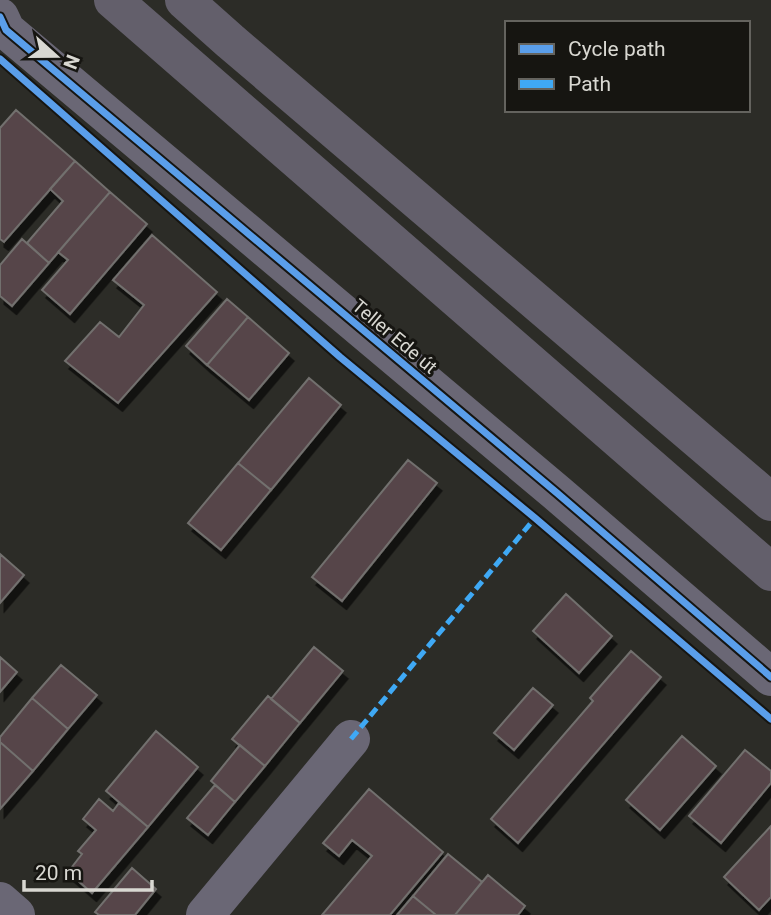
<svg xmlns="http://www.w3.org/2000/svg" width="771" height="915" font-family="Roboto,sans-serif">
<style>
.building{fill:#564549;stroke:#72706e;stroke-width:2;filter:url(#shadow)}
.lines{fill:none;stroke-linecap:round;stroke-linejoin:round}
.minor{stroke:#6a6775;stroke-width:38}
.secondary{stroke:#635f6b;stroke-width:38}
.quiet{stroke:#3fa9f5;stroke-width:5;stroke-dasharray:10 5;stroke-linecap:butt}
.cycleway-casing{stroke:#161511;stroke-width:11}
.cycleway{stroke:#5a9eea;stroke-width:7}
.labels{text-anchor:middle;stroke-width:6;stroke-linejoin:round;paint-order:stroke}
.street-label{font-size:19px;fill:#d9d8d2;stroke:#161511}
</style>
<defs>
<filter id="shadow"><feDropShadow dx="4.5" dy="8" stdDeviation="0" flood-color="#0009"/></filter>
</defs>
<rect width="100%" height="100%" fill="#2c2c27"/>
<path class="building" d="M 16,110 L 75,161 L 4,242 L 0,239 L 0,128 Z
M 75,161 L 110,192 L 49,263 L 27,243 L 63,201 L 50,189 Z
M 110,192 L 147,224 L 70,314 L 42,290 L 68,260 L 58,252 Z
M 152,235 L 217,292 L 118,403 L 65,361 L 100,322 L 119,337 L 144,305 L 113,280 Z
M 22,239 L 49,263 L 12,306 L 0,296 L 0,265 Z
M 227,299 L 248,317 L 207,365 L 186,346 Z
M 248,317 L 289,353 L 249,400 L 207,365 Z
M 309,378 L 341,405 L 271,490 L 238,463 Z
M 408,460 L 437,483 L 342,601 L 312,577 Z
M 238,463 L 271,490 L 221,550 L 188,523 Z
M 0,554 L 24,575 L 0,603 Z
M 566,594 L 612,636 L 579,673 L 533,631 Z
M 314,647 L 343,671 L 300,723 L 271,699 Z
M 631,651 L 661,677 L 518,843 L 491,819 L 593,701 L 590,698 Z
M 0,657 L 17,672 L 0,692 Z
M 61,665 L 97,695 L 68,729 L 32,698 Z
M 533,688 L 553,705 L 514,750 L 494,733 Z
M 268,696 L 300,723 L 265,766 L 232,739 Z
M 32,698 L 68,729 L 33,771 L 0,742 L 0,737 Z
M 156,731 L 198,767 L 148,827 L 106,791 Z
M 682,736 L 716,766 L 660,830 L 626,800 Z
M 0,742 L 33,771 L 0,809 Z
M 240,745 L 265,766 L 235,802 L 211,781 Z
M 745,750 L 771,771 L 771,783 L 721,843 L 689,816 Z
M 215,785 L 235,802 L 208,835 L 187,818 Z
M 369,789 L 443,852 L 390,915 L 322,915 L 372,856 L 352,840 L 339,856 L 323,843 Z
M 99,799 L 113,811 L 119,803 L 148,827 L 92,893 L 68,872 L 82,854 L 78,851 L 96,830 L 83,819 Z
M 771,826 L 771,897 L 759,910 L 724,877 Z
M 448,854 L 482,882 L 455,915 L 436,915 L 413,896 Z
M 132,868 L 156,889 L 135,915 L 99,915 L 95,912 Z
M 488,875 L 525,906 L 518,915 L 455,915 Z
M 413,896 L 436,915 L 397,915 Z"/>
<g class="lines">
<path class="minor" d="M 0,17 L 6,30 L 557,493 L 771,677
M 0,901 L 16,915
M 205,915 L 351,739"/>
<path class="secondary" d="M 113,0 L 771,572
M 184,0 L 230,41 L 771,502"/>
<path class="quiet" d="M 351,739 L 535,518"/>
<defs>
<path id="cycleway" d="M 0,17 L 6,30 L 557,493 L 771,677
M 0,59 L 340,357 L 535,518 L 771,719"/>
</defs>
<use href="#cycleway" class="cycleway-casing"/>
<use href="#cycleway" class="cycleway"/>
</g>
<g class="labels">
<g class="street-label">
<text transform="translate(395 336) rotate(40)" y="7">Teller Ede út</text>
</g>
</g>
<rect x="505" y="21" width="245" height="91" fill="#161511" stroke="#64635e" stroke-width="2"/>
<rect x="519" y="44" width="35" height="10" fill="#5a9eea" stroke="#64635e" stroke-width="2"/>
<text x="568" y="56" font-size="21" fill="#d9d8d2">Cycle path</text>
<rect x="519" y="79" width="35" height="10" fill="#3fa9f5" stroke="#64635e" stroke-width="2"/>
<text x="568" y="91" font-size="21" fill="#d9d8d2">Path</text>
<g transform="translate(56 56) rotate(111)" stroke="#161511" stroke-width="5" paint-order="stroke">
<path d="M0-5L12 26L0 18L-12 26Z" fill="#d9d8d2"/>
<text y="-10" font-size="19" font-weight="bold" text-anchor="middle" fill="#d9d8d2">N</text>
</g>
<path d="M24 880v10h128v-10" fill="none" stroke="#d9d8d2" stroke-width="3.5"/>
<text x="35" y="880" font-size="21" fill="#d9d8d2" stroke="#161511" stroke-width="5" paint-order="stroke">20 m</text>
</svg>
